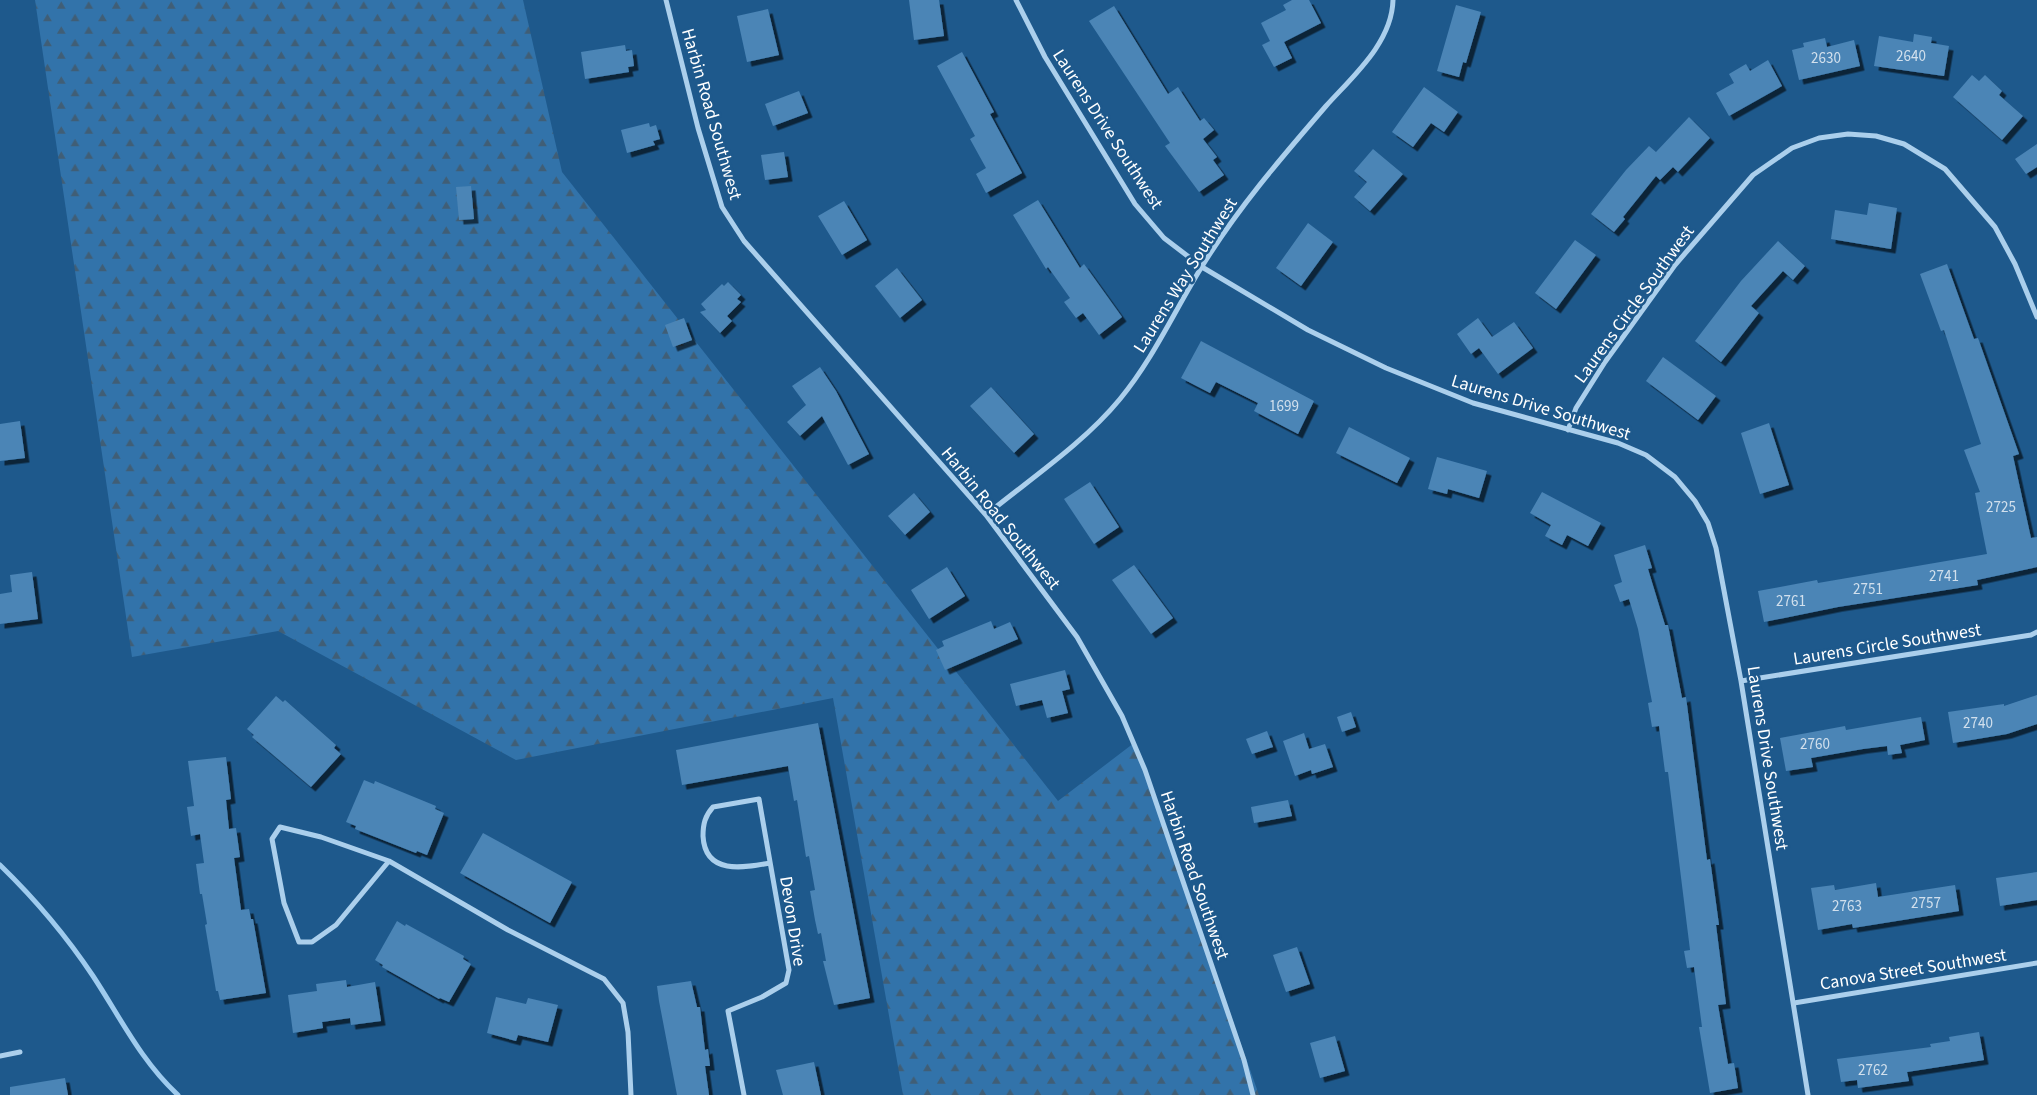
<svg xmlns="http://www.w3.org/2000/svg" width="2037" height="1095" font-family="'Source Sans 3',sans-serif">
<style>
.forest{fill:url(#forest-firs)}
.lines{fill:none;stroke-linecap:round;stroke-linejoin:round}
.stream{stroke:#9fcbee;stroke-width:5}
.building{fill:#4b85b6;filter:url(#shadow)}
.minor{stroke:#abcfec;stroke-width:5}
.labels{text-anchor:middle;stroke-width:5;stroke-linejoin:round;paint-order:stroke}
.number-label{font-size:15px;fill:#d2e0ed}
.street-label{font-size:18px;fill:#fff;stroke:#1e598c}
</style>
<defs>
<pattern id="forest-firs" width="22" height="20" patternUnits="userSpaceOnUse" patternTransform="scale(1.25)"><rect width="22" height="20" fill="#3273aa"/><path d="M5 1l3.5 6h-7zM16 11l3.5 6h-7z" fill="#405e76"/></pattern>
<filter id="shadow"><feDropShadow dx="4.5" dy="4.5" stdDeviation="0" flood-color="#0009"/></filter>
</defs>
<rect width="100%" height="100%" fill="#1e598c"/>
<path class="forest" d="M 35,0 L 523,0 L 562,172 L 1058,801 L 1134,743 L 1259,1095 L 903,1095 L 833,698 L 516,760 L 278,631 L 132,657 Z"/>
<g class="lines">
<path class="stream" d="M 0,865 C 34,898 67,937 93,976 C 120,1017 141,1061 178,1095"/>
</g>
<path class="building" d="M 909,0 L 939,0 L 944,36 L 914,40 Z
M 1292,0 L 1309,0 L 1321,23 L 1284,42 L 1292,58 L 1274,67 L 1262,45 L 1270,41 L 1261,23 L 1286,10 L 1283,5 Z
M 1456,5 L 1481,12 L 1466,63 L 1463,62 L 1459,77 L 1437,71 Z
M 1114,6 L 1168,94 L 1178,87 L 1200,121 L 1204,118 L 1214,130 L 1203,139 L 1217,157 L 1213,160 L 1224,175 L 1199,192 L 1165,146 L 1170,143 L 1089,21 Z
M 768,9 L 779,55 L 747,62 L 737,16 Z
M 1914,34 L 1932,37 L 1931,43 L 1949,46 L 1944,76 L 1874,66 L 1879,36 L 1913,42 Z
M 1825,38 L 1827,47 L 1854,40 L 1860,66 L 1799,80 L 1792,50 L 1804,47 L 1803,43 Z
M 625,45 L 626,51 L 632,50 L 634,66 L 628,67 L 629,72 L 585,79 L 581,52 Z
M 962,52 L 994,112 L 990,114 L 1022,173 L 986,193 L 976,174 L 986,168 L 970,139 L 975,136 L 937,66 Z
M 1768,60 L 1782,86 L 1729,116 L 1716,93 L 1734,83 L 1729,74 L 1746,64 L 1750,71 Z
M 1972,75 L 1979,81 L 1985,75 L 2002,91 L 1999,95 L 2023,116 L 2002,140 L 1953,97 Z
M 1424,87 L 1458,112 L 1444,132 L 1431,123 L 1413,147 L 1392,132 Z
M 799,91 L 808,113 L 773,126 L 765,104 Z
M 1689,117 L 1710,138 L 1678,172 L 1673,167 L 1660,180 L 1656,176 L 1623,217 L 1625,219 L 1614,232 L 1591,214 L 1626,170 L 1649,146 L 1656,152 Z
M 649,123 L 650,127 L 656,125 L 660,139 L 653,141 L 655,145 L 627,153 L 621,130 Z
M 2037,144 L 2037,167 L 2026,174 L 2015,159 Z
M 1373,149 L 1403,174 L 1370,211 L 1354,197 L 1367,182 L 1354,171 Z
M 784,152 L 788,177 L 765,180 L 761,155 Z
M 471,186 L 474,219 L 459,220 L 456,187 Z
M 1038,200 L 1080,268 L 1084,264 L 1122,317 L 1099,335 L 1083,313 L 1076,318 L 1064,302 L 1070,298 L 1048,267 L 1046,269 L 1013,215 Z
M 844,201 L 867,240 L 842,255 L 818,216 Z
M 1869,203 L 1897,208 L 1891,249 L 1831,239 L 1835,210 L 1867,215 Z
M 1308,223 L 1333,242 L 1301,286 L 1276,268 Z
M 1575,240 L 1596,255 L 1556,309 L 1535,293 Z
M 1778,241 L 1805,266 L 1793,280 L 1783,271 L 1751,306 L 1759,313 L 1721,362 L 1695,341 L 1741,281 Z
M 1947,264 L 1974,339 L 1978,338 L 2019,454 L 2013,456 L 2031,538 L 2037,537 L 2037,567 L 1977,580 L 1978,585 L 1838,607 L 1764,622 L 1758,591 L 1817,580 L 1818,583 L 1987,554 L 1975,493 L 1980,492 L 1964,450 L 1981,444 L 1944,330 L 1941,331 L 1920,274 Z
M 897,268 L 922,300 L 900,318 L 875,286 Z
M 728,282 L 741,295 L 737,299 L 741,302 L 727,316 L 732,321 L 720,333 L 700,312 L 706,310 L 701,304 L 722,284 L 724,286 Z
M 684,318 L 692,340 L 673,347 L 665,325 Z
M 1478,318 L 1492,337 L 1514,322 L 1533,348 L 1498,374 L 1479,348 L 1471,354 L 1457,334 Z
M 1201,341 L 1314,401 L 1298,434 L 1254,411 L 1258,403 L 1216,382 L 1210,393 L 1181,378 Z
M 1663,357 L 1716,396 L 1698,420 L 1646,381 Z
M 820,367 L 836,391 L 869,454 L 848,465 L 822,416 L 800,436 L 787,422 L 806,405 L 792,386 Z
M 991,387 L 1034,434 L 1014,453 L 970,406 Z
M 20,421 L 25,458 L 0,461 L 0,424 Z
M 1769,423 L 1789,485 L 1760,494 L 1741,433 Z
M 1349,427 L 1410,458 L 1397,483 L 1336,453 Z
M 1437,457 L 1487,471 L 1479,498 L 1448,489 L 1447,494 L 1428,489 Z
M 1090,482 L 1119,527 L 1094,544 L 1064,499 Z
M 1542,492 L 1601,523 L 1588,546 L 1567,535 L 1562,545 L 1545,536 L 1551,525 L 1530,513 Z
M 914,493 L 930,512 L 905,535 L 888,516 Z
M 1645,545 L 1652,568 L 1648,569 L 1665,625 L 1668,625 L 1682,698 L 1686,697 L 1707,860 L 1710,859 L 1719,925 L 1716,925 L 1726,1004 L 1718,1005 L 1728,1064 L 1734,1063 L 1738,1088 L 1710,1093 L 1699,1027 L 1702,1027 L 1694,967 L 1687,968 L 1684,951 L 1690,950 L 1668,772 L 1665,772 L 1659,726 L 1652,727 L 1648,703 L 1652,702 L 1638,629 L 1629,599 L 1620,602 L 1614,585 L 1622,582 L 1614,555 Z
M 1134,565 L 1173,618 L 1151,634 L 1112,580 Z
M 947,567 L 965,596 L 929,619 L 911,590 Z
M 32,572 L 38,619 L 0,624 L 0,594 L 12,592 L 10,575 Z
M 991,621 L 994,629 L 1010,622 L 1018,639 L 945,670 L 936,650 L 944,646 L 942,641 Z
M 1065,670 L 1070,689 L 1062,691 L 1068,713 L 1047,718 L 1042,700 L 1016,706 L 1010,684 Z
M 2037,695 L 2037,724 L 2007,734 L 1953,743 L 1948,712 L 2004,704 L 2004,706 Z
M 276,696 L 283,702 L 285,700 L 336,745 L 334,748 L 341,754 L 311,787 L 252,737 L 254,735 L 247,729 Z
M 1351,712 L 1356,727 L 1342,732 L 1337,717 Z
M 1921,717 L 1925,740 L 1900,745 L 1902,753 L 1888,755 L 1887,746 L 1863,749 L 1811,758 L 1813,767 L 1786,771 L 1780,738 L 1845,726 L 1846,730 Z
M 818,723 L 870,998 L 834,1005 L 823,961 L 826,961 L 821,933 L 818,934 L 815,920 L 810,891 L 815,890 L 809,856 L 806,857 L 797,800 L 794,801 L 788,766 L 682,785 L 676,750 Z
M 1267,731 L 1273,747 L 1252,754 L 1246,739 Z
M 1304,733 L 1309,749 L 1325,744 L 1333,767 L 1312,774 L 1311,770 L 1295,776 L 1283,741 Z
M 226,757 L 231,799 L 226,800 L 229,829 L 236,828 L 240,857 L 234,858 L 241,910 L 249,909 L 251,919 L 253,919 L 266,993 L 220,1000 L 218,991 L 216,991 L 205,925 L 207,924 L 202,894 L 200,894 L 196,864 L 204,863 L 200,834 L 191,836 L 187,807 L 194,806 L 188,761 Z
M 364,780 L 374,784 L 375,781 L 436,806 L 435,809 L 444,813 L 427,855 L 417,851 L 416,853 L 355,829 L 356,826 L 346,822 Z
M 1288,800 L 1292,816 L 1254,823 L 1251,807 Z
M 483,833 L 572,882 L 550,923 L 460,873 Z
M 2037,872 L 2037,900 L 2000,906 L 1996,878 Z
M 1876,883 L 1878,897 L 1955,885 L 1959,911 L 1853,928 L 1852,924 L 1818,930 L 1811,888 L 1834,885 L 1835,890 Z
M 397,921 L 405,926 L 406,924 L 464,956 L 463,959 L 471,964 L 449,1002 L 440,998 L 439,999 L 382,967 L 383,965 L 375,960 Z
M 1297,947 L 1310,984 L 1286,992 L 1273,955 Z
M 346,980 L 347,987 L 375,982 L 381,1021 L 351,1025 L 350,1018 L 322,1022 L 323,1028 L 293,1033 L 288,995 L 317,991 L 316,984 Z
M 691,981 L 697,1007 L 700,1007 L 705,1050 L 708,1049 L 710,1066 L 705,1066 L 709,1095 L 677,1095 L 659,1001 L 657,986 Z
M 496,997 L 526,1004 L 528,998 L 558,1005 L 548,1042 L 518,1035 L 516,1041 L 487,1033 Z
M 1979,1032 L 1984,1060 L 1907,1072 L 1909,1081 L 1858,1088 L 1857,1080 L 1841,1082 L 1837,1059 L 1931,1047 L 1930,1044 L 1950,1041 L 1949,1037 Z
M 1335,1036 L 1345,1071 L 1320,1078 L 1310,1043 Z
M 814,1062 L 821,1095 L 783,1095 L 776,1070 Z
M 65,1078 L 68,1095 L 10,1095 L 10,1087 Z"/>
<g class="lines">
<path class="minor" d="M 666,0 L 698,128 L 722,207 L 744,241 L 986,515 L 1077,637 L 1122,716 L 1145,770 L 1244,1060 L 1253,1095
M 1016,0 L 1045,57 L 1135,204 L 1164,238 L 1202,267 L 1308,330 L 1386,368 L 1473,403 L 1618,443 L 1646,455 L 1675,477 L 1695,501 L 1708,523 L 1716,548 L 1741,681 L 1808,1095
M 1568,430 L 1576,408 L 1605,362 L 1675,265 L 1753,175 L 1792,148 L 1819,138 L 1848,134 L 1876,136 L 1904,144 L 1945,169 L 1995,227 L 2015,264 L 2037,317
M 986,515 C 1030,479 1084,443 1120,399 C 1153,359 1174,312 1201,268 C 1237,209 1281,158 1326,106 C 1352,77 1392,43 1393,0
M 1741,681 L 2031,635 L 2037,632
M 280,827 L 321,837 L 389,861 L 336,925 L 312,942 L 299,942 L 284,903 L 272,839 Z
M 389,861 L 508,930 L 604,979 L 623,1003 L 628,1032 L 631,1095
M 1794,1003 L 2037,963
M 0,1056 L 20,1052
M 744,1095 L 728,1011 L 762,997 L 786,983 L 789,970 L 759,799 L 713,807 C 705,816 703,824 703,836 C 705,875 743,868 770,863"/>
</g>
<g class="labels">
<g class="number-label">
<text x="1911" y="61">2640</text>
<text x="1826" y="63">2630</text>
<text x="1284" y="411">1699</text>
<text x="2001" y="512">2725</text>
<text x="1944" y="581">2741</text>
<text x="1868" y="594">2751</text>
<text x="1791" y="606">2761</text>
<text x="1978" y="728">2740</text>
<text x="1815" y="749">2760</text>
<text x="1926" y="908">2757</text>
<text x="1847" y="911">2763</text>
<text x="1873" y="1075">2762</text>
</g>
<g class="street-label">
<text transform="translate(712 114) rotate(74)" y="6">Harbin Road Southwest</text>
<text transform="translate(1108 129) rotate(57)" y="6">Laurens Drive Southwest</text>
<text transform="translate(1185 275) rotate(-58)" y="6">Laurens Way Southwest</text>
<text transform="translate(1634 304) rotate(-54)" y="6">Laurens Circle Southwest</text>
<text transform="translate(1541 407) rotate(17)" y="6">Laurens Drive Southwest</text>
<text transform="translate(1001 518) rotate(51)" y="6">Harbin Road Southwest</text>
<text transform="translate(1887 644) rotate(-9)" y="6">Laurens Circle Southwest</text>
<text transform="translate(1768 758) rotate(81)" y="6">Laurens Drive Southwest</text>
<text transform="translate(1195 875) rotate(71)" y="6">Harbin Road Southwest</text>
<text transform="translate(793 921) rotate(81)" y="6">Devon Drive</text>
<text transform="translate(1913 969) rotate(-9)" y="6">Canova Street Southwest</text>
</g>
</g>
</svg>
